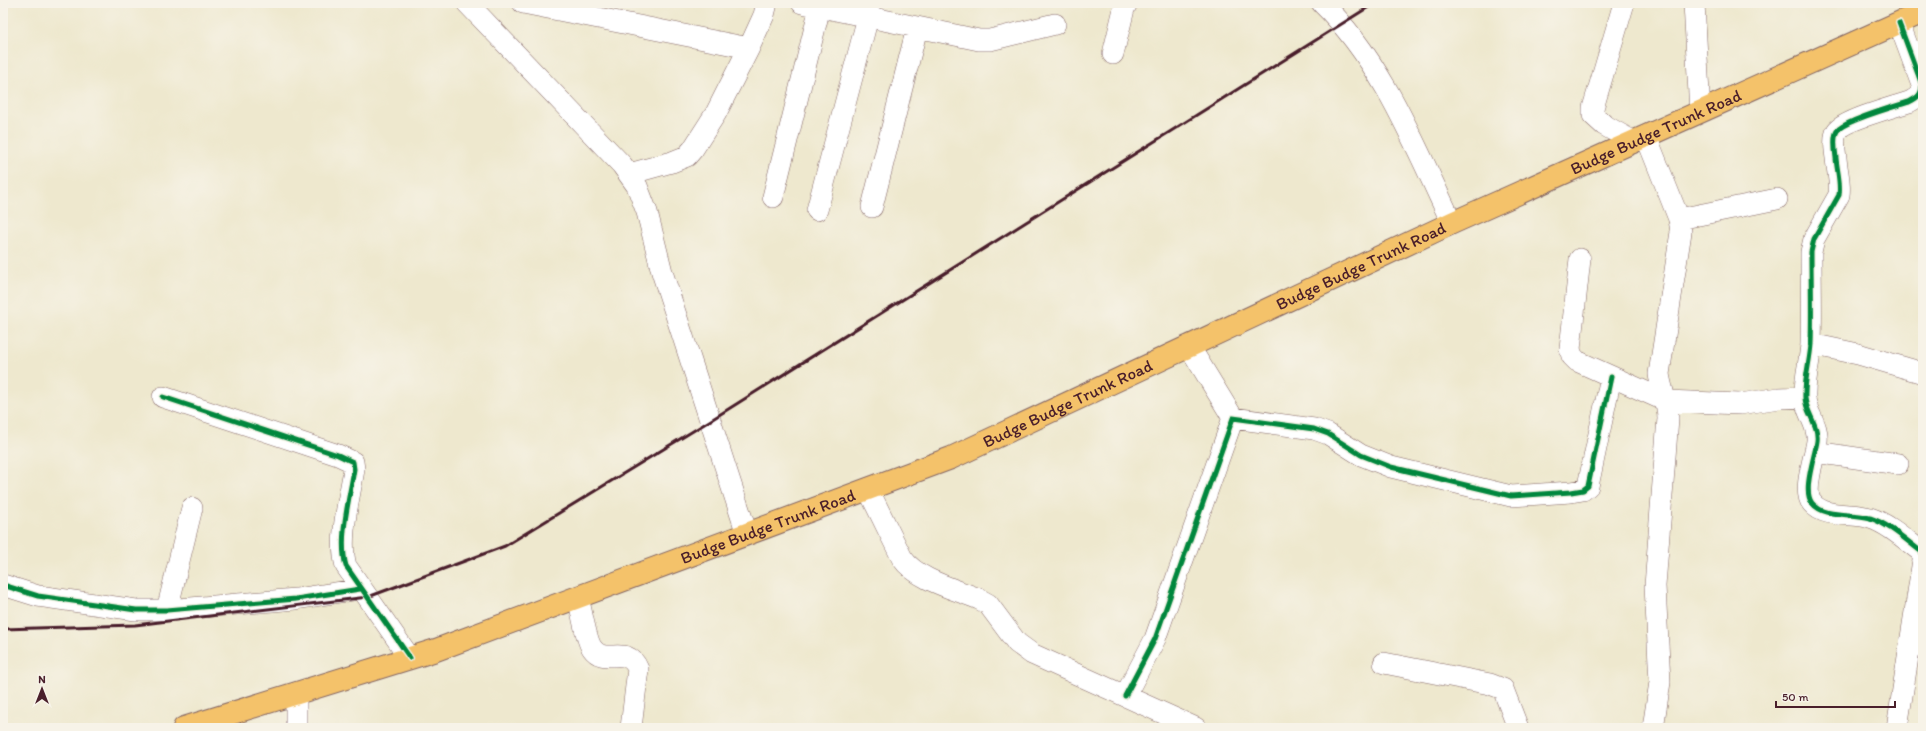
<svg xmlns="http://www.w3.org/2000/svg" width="1926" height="731" font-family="Itim,sans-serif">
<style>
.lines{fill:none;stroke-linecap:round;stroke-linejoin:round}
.minor-casing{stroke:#836564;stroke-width:22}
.major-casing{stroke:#836564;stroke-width:24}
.minor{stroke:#fff;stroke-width:21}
.major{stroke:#f4c26a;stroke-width:22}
.rail{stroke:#4a1f2b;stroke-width:3}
.cycleway-casing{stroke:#f7f3e8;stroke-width:8}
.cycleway{stroke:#00873e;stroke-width:5}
.labels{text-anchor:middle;stroke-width:4;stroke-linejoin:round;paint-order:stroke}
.street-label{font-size:17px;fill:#4a1f2b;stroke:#f7f3e8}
</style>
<rect width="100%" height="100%" fill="#f7f3e8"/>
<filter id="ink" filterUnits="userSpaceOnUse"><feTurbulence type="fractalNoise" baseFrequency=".025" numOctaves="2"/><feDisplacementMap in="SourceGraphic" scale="8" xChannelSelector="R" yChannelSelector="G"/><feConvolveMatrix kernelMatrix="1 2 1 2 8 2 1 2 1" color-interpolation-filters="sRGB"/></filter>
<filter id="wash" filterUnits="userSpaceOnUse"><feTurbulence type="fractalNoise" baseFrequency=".012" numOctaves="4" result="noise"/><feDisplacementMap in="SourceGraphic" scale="16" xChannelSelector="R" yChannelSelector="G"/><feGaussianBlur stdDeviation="0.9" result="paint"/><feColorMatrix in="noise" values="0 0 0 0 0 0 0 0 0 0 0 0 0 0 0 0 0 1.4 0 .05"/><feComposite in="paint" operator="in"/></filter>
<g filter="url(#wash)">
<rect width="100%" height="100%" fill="#eee8ce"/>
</g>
<g filter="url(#ink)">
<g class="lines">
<defs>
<path id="minor" d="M 467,3 L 622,165 L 637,186 L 647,212 L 662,272 L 747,534
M 523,3 L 749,48
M 802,3 L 979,40 L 990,40 L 1055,24
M 1322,3 C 1383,62 1416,148 1452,223
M 1624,3 L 1593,108 L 1593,115 L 1604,125 L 1634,142
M 1694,3 L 1700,112
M 1899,23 L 1922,85 C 1922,95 1917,98 1909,102 C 1896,106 1843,121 1837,131 C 1833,137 1835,151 1836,158 C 1837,171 1841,183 1839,195 L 1814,239 L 1811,252 C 1811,283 1812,313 1811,344 C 1810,361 1804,380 1805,398 C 1806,413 1819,425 1817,441 C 1815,456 1802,491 1812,503 C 1825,519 1853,512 1870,518 C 1889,524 1907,541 1923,553
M 1113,54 L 1124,9 L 1127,3
M 1646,136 L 1679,219 L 1681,232 L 1659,374 C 1661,389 1668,403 1668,418 L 1655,586 L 1660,682 L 1653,728
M 629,174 L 672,162 L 687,156 L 693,149 L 716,113 L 749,48 L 764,15 L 767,3
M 773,197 L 820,7
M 872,207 L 917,28
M 817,210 L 868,17
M 1679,219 L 1777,199
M 1580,259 L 1570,349 L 1572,356 L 1577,361 L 1666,401 L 1740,404 L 1779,398 L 1805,397
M 1811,344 L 1858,354 L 1923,373
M 1189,346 L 1233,418
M 163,397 L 338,455 L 353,462 L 354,469 C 350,497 338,538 346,566 L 410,658
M 1815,452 L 1898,464
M 868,489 L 902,558 C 917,580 955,589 979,599 L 988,604 L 1017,643 L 1032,654 L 1196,728
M 3,585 L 38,596 L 136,610 L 167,610 L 296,599 L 360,589
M 578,597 C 581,608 586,640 592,648 C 605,667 627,643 638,669 L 631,728
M 167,610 L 192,508
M 1384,663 L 1490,684 L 1503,689 L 1518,728
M 1125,696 L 1155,639 L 1233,418 L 1314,429 L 1328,434 L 1361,455 L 1391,467 L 1511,496 L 1571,492 L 1583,490 L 1588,486 L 1611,377
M 296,728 L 296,693
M 1897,728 L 1923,560"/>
<g id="major">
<path id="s1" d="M 184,728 L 436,650 L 951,458 L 1452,223 L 1923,12"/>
</g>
</defs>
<use href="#minor" class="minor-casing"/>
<use href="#major" class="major-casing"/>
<use href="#minor" class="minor"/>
<use href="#major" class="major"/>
<path class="rail" d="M 3,629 L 135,625 L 368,597 L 505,546 L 711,420 L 1375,3"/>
<defs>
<path id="cycleway" d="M 1899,23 L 1922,85 C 1922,95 1917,98 1909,102 C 1896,106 1843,121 1837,131 C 1833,137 1835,151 1836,158 C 1837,171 1841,183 1839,195 L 1814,239 L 1811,252 C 1811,283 1812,313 1811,344 C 1810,361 1804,380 1805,398 C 1806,413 1819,425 1817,441 C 1815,456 1802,491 1812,503 C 1825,519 1853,512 1870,518 C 1889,524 1907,541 1923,553
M 163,397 L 338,455 L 353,462 L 354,469 C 350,497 338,538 346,566 L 410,658
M 3,585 L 38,596 L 136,610 L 167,610 L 296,599 L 360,589
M 1125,696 L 1155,639 L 1233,418 L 1314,429 L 1328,434 L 1361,455 L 1391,467 L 1511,496 L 1571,492 L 1583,490 L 1588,486 L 1611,377"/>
</defs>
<use href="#cycleway" class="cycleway-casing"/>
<use href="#cycleway" class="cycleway"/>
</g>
</g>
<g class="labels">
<g class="street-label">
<text dy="6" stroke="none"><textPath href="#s1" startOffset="1590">Budge Budge Trunk Road</textPath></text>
<text dy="6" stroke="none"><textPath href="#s1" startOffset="1266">Budge Budge Trunk Road</textPath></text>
<text dy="6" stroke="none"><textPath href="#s1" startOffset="942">Budge Budge Trunk Road</textPath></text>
<text dy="6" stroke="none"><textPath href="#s1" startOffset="618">Budge Budge Trunk Road</textPath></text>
</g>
</g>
<rect width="1926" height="731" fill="none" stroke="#f7f3e8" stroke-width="16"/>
<g transform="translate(42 689)" stroke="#f7f3e8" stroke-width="3" paint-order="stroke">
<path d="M0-3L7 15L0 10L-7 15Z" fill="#4a1f2b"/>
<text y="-6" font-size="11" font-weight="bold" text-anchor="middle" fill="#4a1f2b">N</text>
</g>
<path d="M1776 701v6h119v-6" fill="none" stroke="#4a1f2b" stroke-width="2"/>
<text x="1782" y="701" font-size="12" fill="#4a1f2b" stroke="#f7f3e8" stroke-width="3" paint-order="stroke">50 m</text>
</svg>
